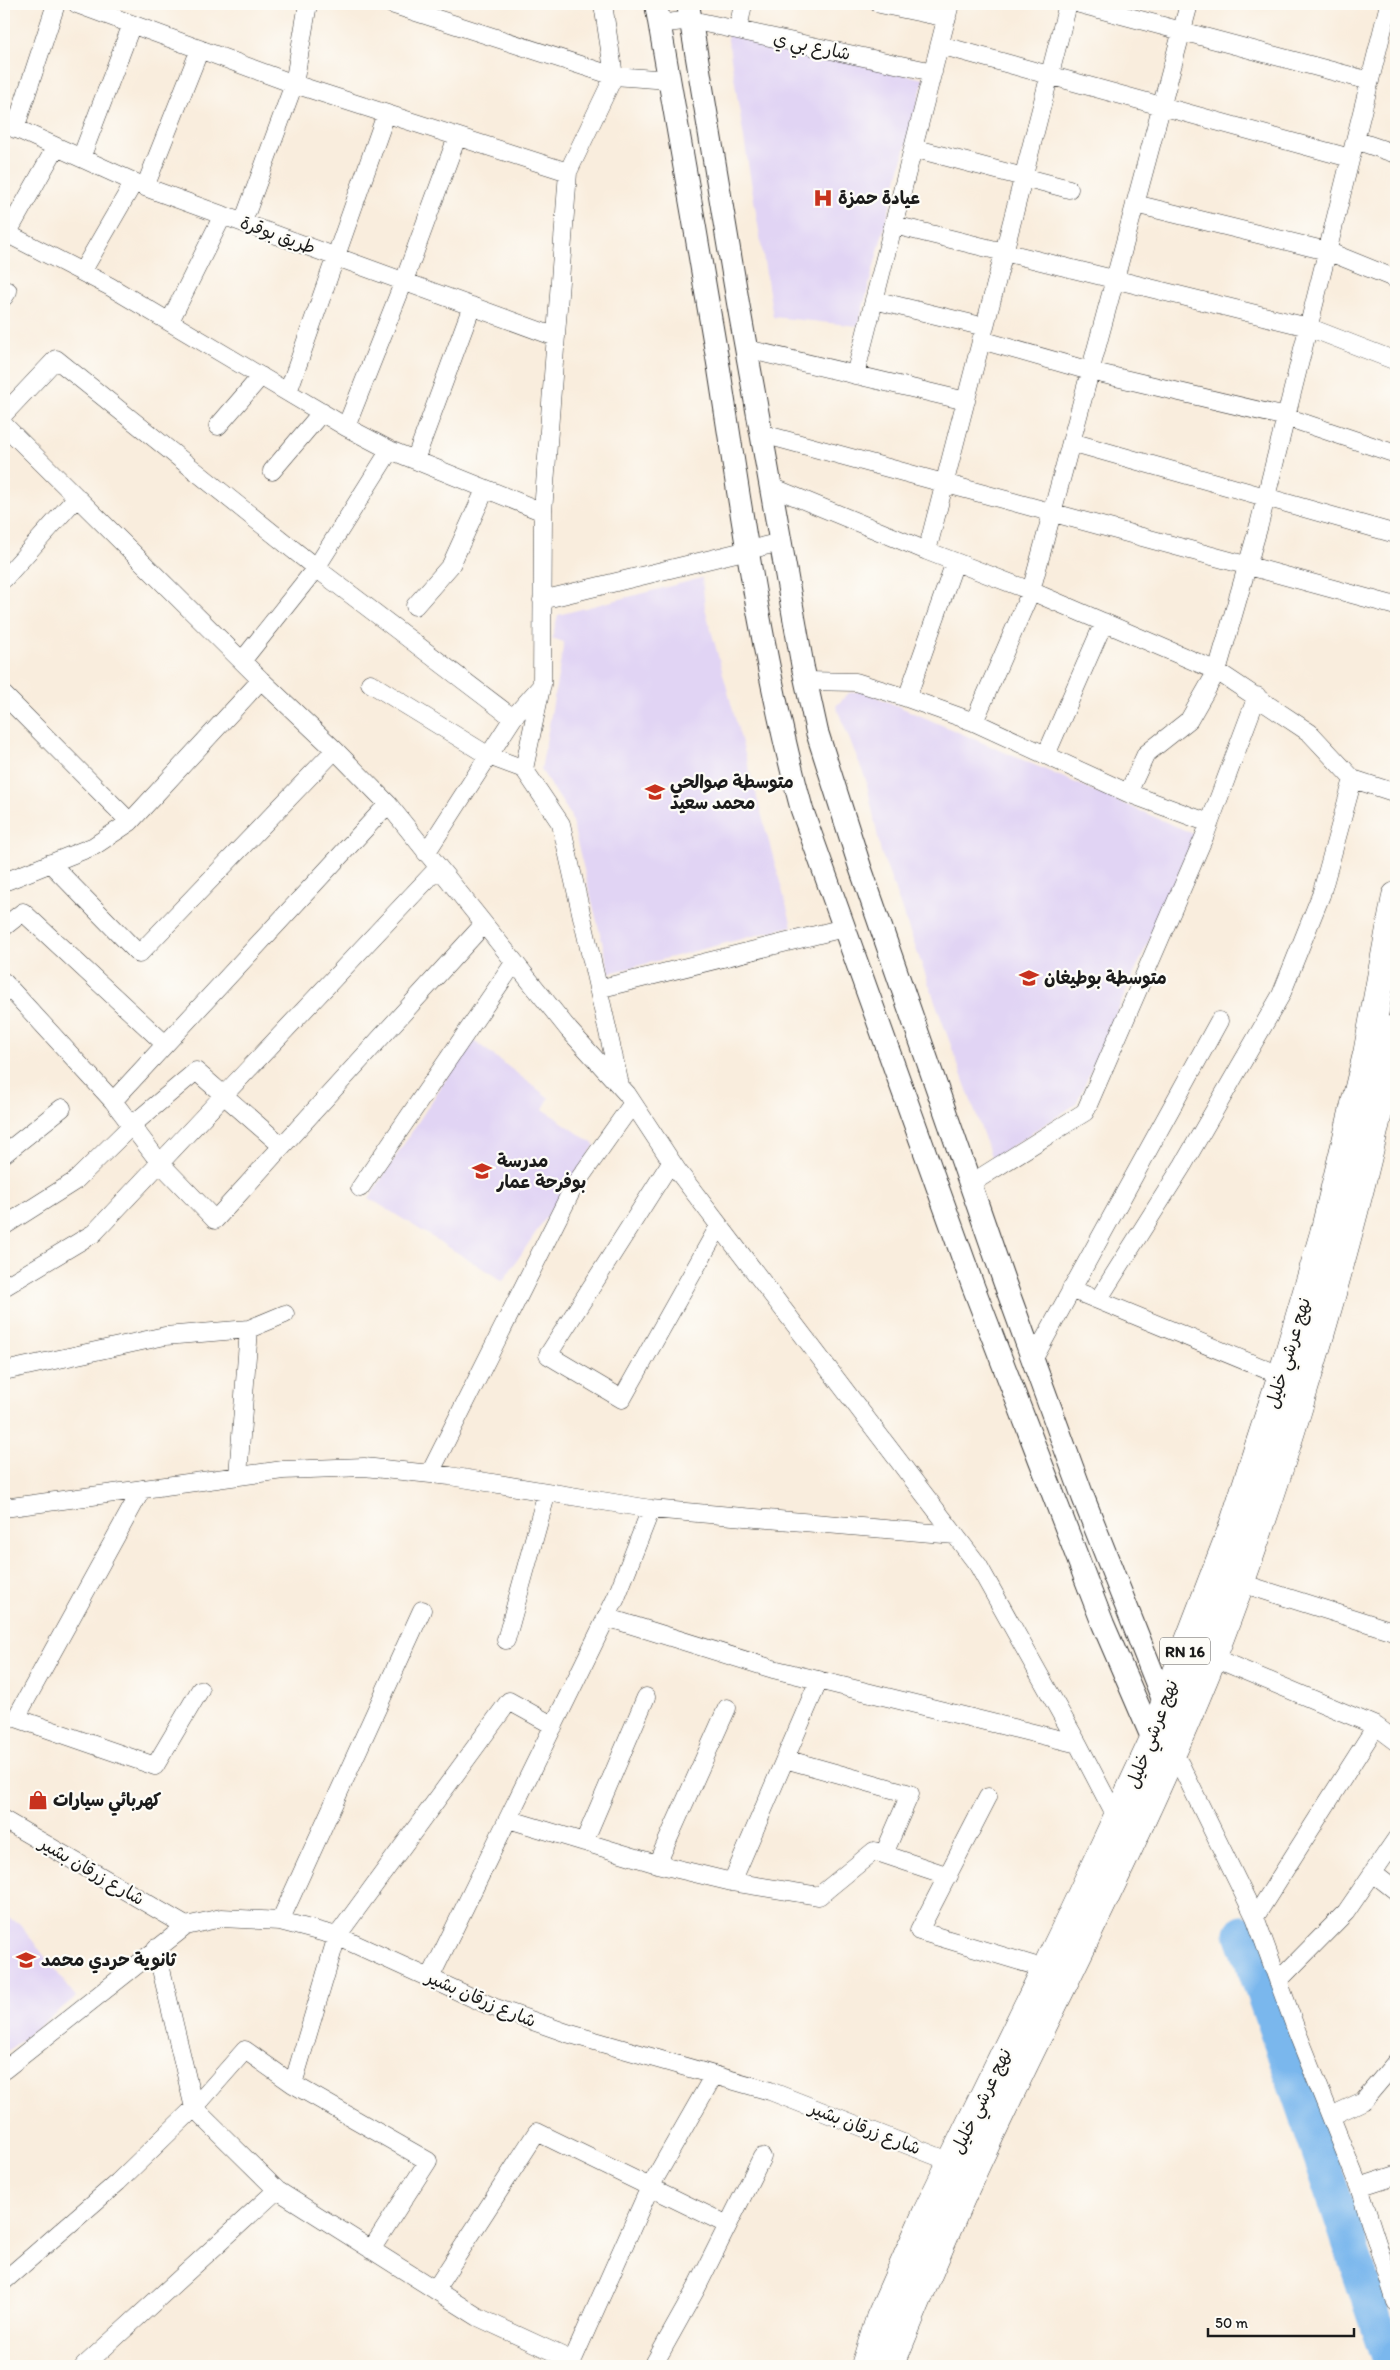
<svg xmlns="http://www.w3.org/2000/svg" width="1400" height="2370" font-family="Itim,'Playpen Sans Arabic',sans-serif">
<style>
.built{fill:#e1d4f4}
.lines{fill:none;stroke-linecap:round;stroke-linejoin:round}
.river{stroke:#7ab7ed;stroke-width:35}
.minor-casing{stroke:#3d3b39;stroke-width:19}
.tertiary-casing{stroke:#3d3b39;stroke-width:24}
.trunk-casing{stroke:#3d3b39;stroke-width:29}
.minor{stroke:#fff;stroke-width:18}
.tertiary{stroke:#fff;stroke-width:22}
.trunk{stroke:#fff;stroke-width:28}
.labels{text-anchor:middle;stroke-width:4.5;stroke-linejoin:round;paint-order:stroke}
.shield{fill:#fdfcf7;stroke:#605f5e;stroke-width:1}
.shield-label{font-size:16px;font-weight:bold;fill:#1c1c1c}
.street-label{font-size:18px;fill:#1c1c1c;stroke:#fdfcf7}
.poi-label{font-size:18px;font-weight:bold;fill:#1c1c1c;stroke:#fdfcf7;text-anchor:start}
</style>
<rect width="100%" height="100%" fill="#fdfcf7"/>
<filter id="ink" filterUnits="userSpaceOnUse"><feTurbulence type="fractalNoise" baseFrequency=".02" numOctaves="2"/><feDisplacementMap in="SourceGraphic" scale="10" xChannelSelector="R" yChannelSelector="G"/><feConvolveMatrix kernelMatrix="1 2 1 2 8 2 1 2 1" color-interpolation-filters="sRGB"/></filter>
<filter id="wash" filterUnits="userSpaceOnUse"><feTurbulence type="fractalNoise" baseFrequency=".0096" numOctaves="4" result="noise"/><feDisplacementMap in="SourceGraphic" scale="20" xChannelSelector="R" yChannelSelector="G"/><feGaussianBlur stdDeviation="1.12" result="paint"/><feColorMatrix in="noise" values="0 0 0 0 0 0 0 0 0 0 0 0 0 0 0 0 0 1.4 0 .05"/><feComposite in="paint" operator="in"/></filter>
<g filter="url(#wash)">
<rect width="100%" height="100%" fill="#f9eddd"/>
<path class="built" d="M 727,34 L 924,79 L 858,326 L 773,317 Z
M 702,578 L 705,608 L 792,926 L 610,973 L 570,814 L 541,770 L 564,642 L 552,638 L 558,615 Z
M 863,691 L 1196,835 L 1076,1104 L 992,1159 L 881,852 L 866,780 L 836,706 L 849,693 Z
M 472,1039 L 549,1098 L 543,1109 L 595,1145 L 503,1281 L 369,1198 Z
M 4,1916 L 19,1923 L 76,1997 L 4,2054 Z"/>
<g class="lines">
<path class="river" d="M 1242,1933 L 1321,2158 L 1391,2366"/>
</g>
</g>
<g filter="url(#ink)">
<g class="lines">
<defs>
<path id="minor" d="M 77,4 L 294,84 L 568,172
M 391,4 L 614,76 L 669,80
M 880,4 L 947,18
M 1080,4 L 1370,81
M 659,24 L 691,20 L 933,72
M 738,30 L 743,4
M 940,45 L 1350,158
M 4,123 L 145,187 L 556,337
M 15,129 L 56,4
M 1355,140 L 1396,154
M 913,148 L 1069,189
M 81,158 L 132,24
M 145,187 L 200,49
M 1135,204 L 1327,251 L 1396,279
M 243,222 L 294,84 L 308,4
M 894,225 L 1308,327 L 1396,361
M 4,232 L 109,286 L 346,427 L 390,450 L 543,512
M 7,234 L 56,147
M 82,272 L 134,182
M 4,297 L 8,291
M 874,300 L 985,327
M 170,321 L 223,215
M 981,340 L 1090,371 L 1286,417 L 1396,454
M 747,349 L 966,401
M 855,375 L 950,4
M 288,392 L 386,114
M 4,414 L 56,359 L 316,568 L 513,718
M 4,425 L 261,680 L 335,750 L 388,804 L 569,1030 L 627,1094 L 677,1170 L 978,1565 L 1078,1744 L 1117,1819
M 218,426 L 261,376
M 346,427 L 404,281 L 457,137
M 763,434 L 1396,606
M 1071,442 L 1396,534
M 415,460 L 472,306
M 272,471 L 322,412
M 772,487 L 927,551 L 1068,4
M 927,551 L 1031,591 L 1189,4
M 4,579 L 77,497
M 542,600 L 781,542
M 415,606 L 451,565 L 485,490
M 242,661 L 316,568 L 390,450
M 806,681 L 856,682 L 907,698 L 974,722 L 1128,793 L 1209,823
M 370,683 L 489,756 L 524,769
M 541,688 L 524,769 L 561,824 L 620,1085
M 4,695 L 130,822
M 907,698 L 955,562
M 974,722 L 1031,591 L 1217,671 L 1310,733 L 1353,779 L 1396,793
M 1046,755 L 1104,622
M 1128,793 L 1146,754 L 1189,720 L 1217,671 L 1259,525 L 1389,4
M 426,853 L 513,718 L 542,685 L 543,512 L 568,172 L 614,76 L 603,4
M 50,863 L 139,954 L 335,750
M 4,882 L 94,846 L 130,822 L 261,680
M 4,927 L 23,912 L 165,1044
M 4,982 L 113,1101 L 388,804
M 598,989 L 844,928
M 113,1101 L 160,1163 L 215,1220 L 484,924
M 4,1154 L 62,1108
M 671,1162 L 548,1355 L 622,1399 L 719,1226
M 970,1184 L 1085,1112 L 1205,835 L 1257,696
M 360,1188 L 514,963
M 4,1226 L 75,1181 L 131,1126 L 196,1071 L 282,1146
M 4,1287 L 94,1233 L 438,868
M 1071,1289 L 1282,1376
M 1098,1300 L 1183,1165 L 1281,995 L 1321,895 L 1353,779
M 1033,1360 L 1219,1021
M 4,1371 L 165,1336 L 249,1329
M 430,1473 L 574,1186 L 633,1103
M 238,1476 L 249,1329 L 285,1314
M 142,1489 L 16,1718 L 155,1766 L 200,1690
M 4,1508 L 283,1470 L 364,1467 L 450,1476 L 651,1509 L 955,1535
M 1241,1583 L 1396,1632
M 606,1617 L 773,1669 L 1078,1744
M 506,1640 L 547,1492
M 1212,1657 L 1376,1726 L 1396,1741
M 785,1759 L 910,1794 L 884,1854
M 1180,1764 L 1255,1917 L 1297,2032 L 1359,2187 L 1396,2302
M 988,1797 L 919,1931 L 1046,1969
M 508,1819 L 657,1864 L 732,1882 L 819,1896 L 874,1851 L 949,1876
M 4,1820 L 186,1926 L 221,1918 L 280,1921 L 337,1936 L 493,2007 L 567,2033 L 770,2091 L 959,2165
M 584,1842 L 646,1697
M 657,1864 L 727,1708
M 1373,1873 L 1396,1891
M 732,1882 L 819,1680
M 1255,1917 L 1376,1726
M 280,1921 L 422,1610
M 430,1978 L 616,1598 L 651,1509
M 1278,1981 L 1346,1912 L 1396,1839
M 4,2070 L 186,1926
M 293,2084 L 337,1936 L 509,1701 L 554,1726
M 1331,2116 L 1363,2101 L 1396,2062
M 1359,2187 L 1396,2175
M 371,2250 L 428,2161 L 293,2084 L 245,2050 L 194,2108 L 277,2190 L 478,2317 L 573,2361
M 4,2281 L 118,2182 L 194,2108 L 156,1948
M 435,2290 L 537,2132 L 728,2225
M 84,2366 L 277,2190
M 570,2366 L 650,2187 L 714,2075
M 653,2366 L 696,2289 L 762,2157"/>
<path id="tertiary" d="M 656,4 C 677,126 699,247 719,369 C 742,517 763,666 802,810 L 973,1286 L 1103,1624 L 1157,1749
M 688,4 L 738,303 L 803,668 L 817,732 L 860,867 L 1004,1281 L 1083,1497 L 1168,1712"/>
<path id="trunk" d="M 865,2366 L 880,2318 L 927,2212 L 1069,1921 L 1153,1741 L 1165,1703 L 1232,1529 L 1288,1356 L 1324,1233 L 1367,1054 L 1396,896
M 890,2366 C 920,2293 950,2219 984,2148 C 1059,1989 1141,1833 1207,1671 C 1241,1586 1270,1499 1297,1412 C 1336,1285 1371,1158 1396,1028"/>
</defs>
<use href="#minor" class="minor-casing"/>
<use href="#tertiary" class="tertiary-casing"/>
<use href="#trunk" class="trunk-casing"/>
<use href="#minor" class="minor"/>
<use href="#tertiary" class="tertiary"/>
<use href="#trunk" class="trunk"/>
</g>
</g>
<defs>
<symbol id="hospital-bare" viewBox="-9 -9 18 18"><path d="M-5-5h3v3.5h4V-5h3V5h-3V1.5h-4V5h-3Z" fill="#c8321e" stroke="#fdfcf7" stroke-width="2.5" paint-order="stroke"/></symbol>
<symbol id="school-bare" viewBox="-9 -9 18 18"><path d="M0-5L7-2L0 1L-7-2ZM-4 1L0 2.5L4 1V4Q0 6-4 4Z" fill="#c8321e" stroke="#fdfcf7" stroke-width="2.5" paint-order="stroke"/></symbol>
<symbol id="shop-bare" viewBox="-9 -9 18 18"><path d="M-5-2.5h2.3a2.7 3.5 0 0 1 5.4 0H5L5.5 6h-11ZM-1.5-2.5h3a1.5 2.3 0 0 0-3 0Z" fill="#c8321e" stroke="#fdfcf7" stroke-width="2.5" paint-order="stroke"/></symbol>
</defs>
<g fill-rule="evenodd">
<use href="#hospital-bare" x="809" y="184" width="28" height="28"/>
<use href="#school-bare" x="641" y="778" width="28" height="28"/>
<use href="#school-bare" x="1015" y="964" width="28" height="28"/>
<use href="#school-bare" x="468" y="1157" width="28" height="28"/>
<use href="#shop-bare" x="24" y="1786" width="28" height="28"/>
<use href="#school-bare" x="12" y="1946" width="28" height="28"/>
</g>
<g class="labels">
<rect class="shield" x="1160" y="1637.5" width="50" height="27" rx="4"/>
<g class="shield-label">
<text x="1185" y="1657">RN 16</text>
</g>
<g class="street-label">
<text transform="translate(812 46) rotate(12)" y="6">شارع بي ي</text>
<text transform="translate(278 235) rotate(20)" y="6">طريق بوقرة</text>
<text transform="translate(1288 1353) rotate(-73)" y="6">نهج عرشي خليل</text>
<text transform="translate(1152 1734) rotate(-69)" y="6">نهج عرشي خليل</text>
<text transform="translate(92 1871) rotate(30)" y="6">شارع زرقان بشير</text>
<text transform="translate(481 1999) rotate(23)" y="6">شارع زرقان بشير</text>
<text transform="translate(981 2101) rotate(-64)" y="6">نهج عرشي خليل</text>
<text transform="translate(865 2128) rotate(21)" y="6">شارع زرقان بشير</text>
</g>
<g class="poi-label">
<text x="838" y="204">عيادة حمزة</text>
<text x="670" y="788">متوسطة صوالحي<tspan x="670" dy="21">محمد سعيد</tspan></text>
<text x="1044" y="984">متوسطة بوطيغان</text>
<text x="497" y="1167">مدرسة<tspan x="497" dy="21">بوفرحة عمار</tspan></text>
<text x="53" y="1806">كهربائي سيارات</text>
<text x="41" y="1966">ثانوية حردي محمد</text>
</g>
</g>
<rect width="1400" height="2370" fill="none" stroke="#fdfcf7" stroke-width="20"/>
<path d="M1208 2328v8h146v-8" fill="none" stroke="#1c1c1c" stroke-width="2.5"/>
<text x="1215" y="2328" font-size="15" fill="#1c1c1c" stroke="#fdfcf7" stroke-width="4" paint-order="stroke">50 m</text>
</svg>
